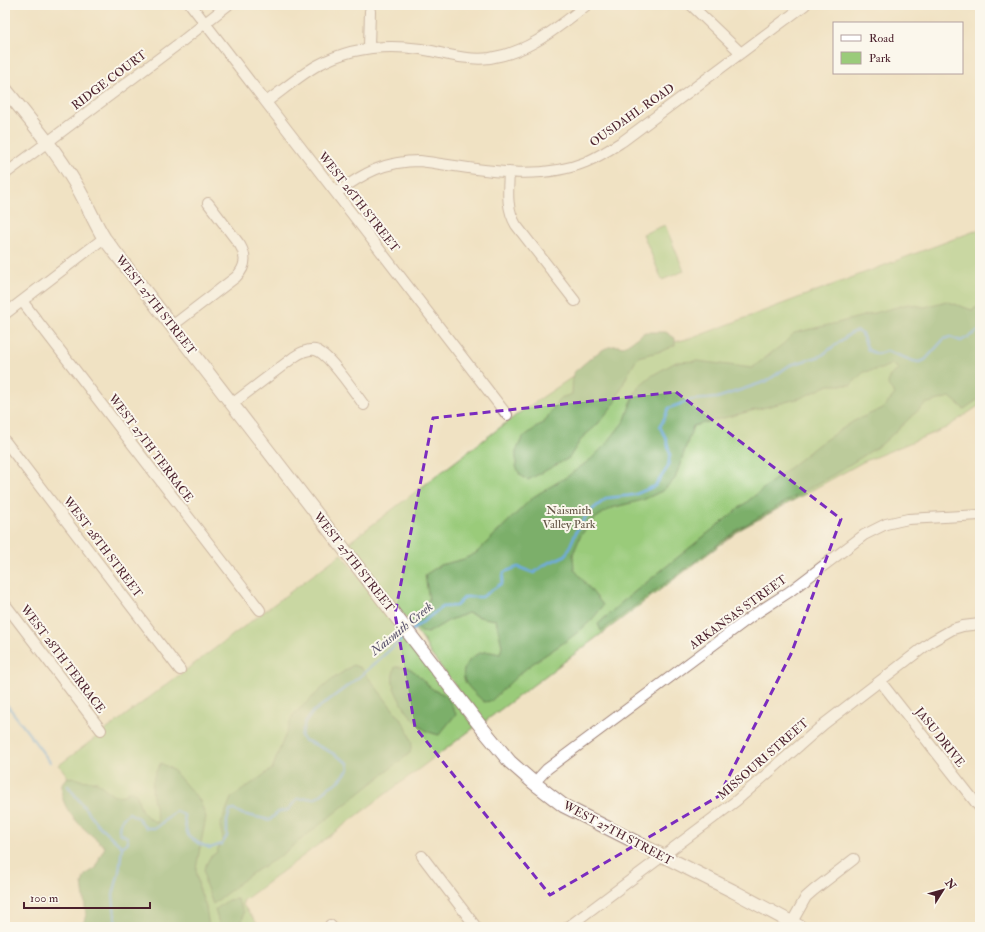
<svg xmlns="http://www.w3.org/2000/svg" width="985" height="932" font-family="'IM FELL Double Pica',serif">
<style>
.green{fill:#9acb7a;stroke:#727552}
.forest{fill:#7baf6a;stroke:#62674a}
.lines{fill:none;stroke-linecap:round;stroke-linejoin:round}
.stream{stroke:#6eabe0;stroke-width:2.5}
.minor-casing{stroke:#9d8077;stroke-width:12}
.tertiary-casing{stroke:#9d8077;stroke-width:15}
.minor{stroke:#fff;stroke-width:10}
.tertiary{stroke:#fff;stroke-width:13}
.marked{fill:none;stroke:#7b2cbf;stroke-width:3;stroke-dasharray:8 5;stroke-linejoin:round}
.labels{text-anchor:middle;stroke-width:4;stroke-linejoin:round;paint-order:stroke}
.street-label{font-size:12px;fill:#4a1f2b;stroke:#fbf7ec}
.park-label{font-size:12px;fill:#625343;stroke:#fbf7ec}
.water-label{font-size:13px;font-style:italic;fill:#57506a;stroke:#fbf7ec}
</style>
<rect width="100%" height="100%" fill="#fbf7ec"/>
<filter id="ink" filterUnits="userSpaceOnUse"><feTurbulence type="fractalNoise" baseFrequency=".025" numOctaves="2"/><feDisplacementMap in="SourceGraphic" scale="8" xChannelSelector="R" yChannelSelector="G"/><feConvolveMatrix kernelMatrix="1 2 1 2 8 2 1 2 1" color-interpolation-filters="sRGB"/></filter>
<filter id="wash" filterUnits="userSpaceOnUse"><feTurbulence type="fractalNoise" baseFrequency=".012" numOctaves="4" result="noise"/><feDisplacementMap in="SourceGraphic" scale="16" xChannelSelector="R" yChannelSelector="G"/><feGaussianBlur stdDeviation="0.9" result="paint"/><feColorMatrix in="noise" values="0 0 0 0 0 0 0 0 0 0 0 0 0 0 0 0 0 1.4 0 .05"/><feComposite in="paint" operator="in"/></filter>
<g filter="url(#wash)">
<rect width="100%" height="100%" fill="#f0e2c3"/>
<path class="green" d="M 665,225 L 684,271 L 662,280 L 643,234 Z
M 980,229 L 980,405 L 946,428 L 863,462 L 741,529 L 484,722 L 430,653 L 424,641 L 405,616 L 393,605 L 347,544 L 519,413 L 596,361 L 695,337 Z
M 341,554 L 386,612 L 392,623 L 413,650 L 423,659 L 475,727 L 243,901 L 243,905 L 260,927 L 182,927 L 59,765 Z"/>
<path class="forest" d="M 946,301 L 972,310 L 980,305 L 980,398 L 964,409 L 950,397 L 925,404 L 882,444 L 833,475 L 740,528 L 601,631 L 598,624 L 622,602 L 819,444 L 854,421 L 883,408 L 895,394 L 888,385 L 889,377 L 899,369 L 892,364 L 881,369 L 864,372 L 851,385 L 829,385 L 801,398 L 693,426 L 675,479 L 662,491 L 643,500 L 611,508 L 593,520 L 581,535 L 573,554 L 574,569 L 603,605 C 590,628 555,648 532,664 C 518,674 504,689 491,701 L 484,702 C 479,697 467,687 465,681 C 459,668 472,654 484,652 C 489,651 495,653 500,654 L 502,646 L 496,620 L 483,618 L 468,613 L 448,621 L 428,633 L 421,632 L 411,621 L 429,600 L 425,575 L 440,565 L 464,559 L 476,553 L 533,497 L 568,476 L 591,459 L 607,443 L 625,420 L 633,397 L 639,386 L 651,376 L 676,362 L 697,361 L 752,368 L 783,344 L 794,333 L 837,323 L 908,304 L 925,307 Z
M 645,332 L 666,332 L 675,338 L 675,345 L 662,351 L 638,357 L 627,376 L 614,404 L 597,425 L 582,438 L 569,458 L 528,480 L 520,475 L 516,466 L 516,452 L 522,438 L 545,421 L 560,398 L 572,394 L 573,373 C 586,363 606,340 623,347 Z
M 353,665 L 361,668 L 406,726 L 412,743 L 410,753 L 279,857 L 251,874 L 213,904 L 205,883 L 204,869 L 210,857 L 216,853 L 223,839 L 220,826 L 231,798 L 272,769 L 293,715 L 330,681 Z
M 395,667 C 418,666 418,679 434,690 C 437,692 442,693 445,695 C 450,699 453,709 456,714 L 439,735 C 435,734 431,733 427,731 C 414,724 395,697 393,683 C 392,677 393,673 395,667 Z
M 161,763 L 173,770 L 200,801 L 206,817 L 196,869 L 199,888 L 206,907 L 209,927 L 82,927 L 86,915 L 82,883 L 85,875 L 96,868 L 100,856 L 105,847 C 90,833 67,818 62,796 C 61,792 62,787 62,783 L 66,778 L 73,777 L 80,780 L 97,782 L 114,796 L 124,795 L 130,790 C 140,794 137,801 141,809 C 145,816 151,820 158,823 C 155,798 145,787 161,763 Z
M 237,899 L 244,912 L 241,927 L 220,927 L 215,910 L 228,900 Z"/>
<g class="lines">
<path class="stream" d="M 411,631 L 442,607 L 456,606 L 465,597 L 482,597 L 502,583 L 504,572 L 518,567 L 534,573 L 544,565 L 566,555 L 577,530 L 588,513 L 607,498 L 634,495 L 655,486 L 668,467 L 670,454 L 666,438 L 660,427 L 669,408 L 691,400 L 717,398 L 767,381 L 790,365 L 821,356 L 851,333 L 858,331 L 862,334 L 868,350 L 877,354 L 887,351 L 913,361 L 919,362 L 925,360 L 944,339 L 950,337 L 961,341 L 980,330
M 5,702 L 50,762
M 68,786 L 97,824 L 122,847
M 116,927 L 113,895 L 119,872 L 122,847 L 128,842 L 127,837 L 120,833 C 117,824 122,818 129,813 L 138,818 L 146,828 L 156,828 L 176,811 L 184,815 L 185,825 L 188,835 L 198,843 L 210,848 L 222,844 L 227,836 L 227,821 L 230,811 L 235,810 L 242,814 L 270,820 L 278,812 L 288,810 L 297,799 L 316,798 L 322,794 L 326,789 L 339,781 L 349,769 L 348,763 C 334,753 320,746 304,740 L 301,736 L 305,723 L 313,712 L 362,675 L 406,635"/>
</g>
</g>
<g filter="url(#ink)">
<g class="lines">
<defs>
<path id="minor" d="M 191,5 L 507,415
M 691,5 L 741,53
M 369,47 L 370,11
M 266,102 C 283,90 300,75 318,65 C 350,47 385,44 421,49 C 444,53 466,61 490,58 C 530,52 556,28 587,5
M 509,172 C 508,192 506,208 516,225 L 575,301
M 5,174 L 181,42 L 228,5
M 336,193 C 364,173 385,161 420,161 C 474,168 535,183 586,162 C 600,156 612,148 623,141 L 805,5
M 22,301 L 260,610
M 5,314 L 104,238
M 172,326 L 236,277 C 246,267 247,257 240,245 L 208,203
M 232,404 L 294,357 C 300,353 307,349 315,350 C 328,352 355,393 364,405
M 5,441 L 180,670
M 5,604 L 101,730
M 880,681 L 980,808
M 534,783 L 547,769 L 752,616 L 789,592 L 864,535 L 886,524 L 908,519 L 980,515
M 422,856 L 476,927
M 792,922 L 806,897 L 814,890 L 854,859
M 330,925 L 332,927
M 568,927 L 736,801 L 824,724 L 932,641 L 953,629 L 963,626 L 980,624"/>
<path id="tertiary" d="M 5,89 C 29,119 55,149 75,183 C 86,201 93,220 104,238 L 482,728 L 510,762 L 534,783 L 564,806 L 733,891 L 800,927"/>
</defs>
<use href="#minor" class="minor-casing"/>
<use href="#tertiary" class="tertiary-casing"/>
<use href="#minor" class="minor"/>
<use href="#tertiary" class="tertiary"/>
</g>
</g>
<path d="M0 0H985V932H0ZM 676,392 L 841,519 L 791,654 L 719,796 L 550,895 L 415,727 L 395,614 L 433,418 Z" fill="#f0e2c3" fill-opacity=".55" fill-rule="evenodd"/>
<path class="marked" d="M 676,392 L 841,519 L 791,654 L 719,796 L 550,895 L 415,727 L 395,614 L 433,418 Z"/>
<g class="labels">
<g class="street-label">
<text transform="translate(109 80) rotate(-37)" y="4">RIDGE COURT</text>
<text transform="translate(632 115) rotate(-35)" y="4">OUSDAHL ROAD</text>
<text transform="translate(359 202) rotate(52)" y="4">WEST 26TH STREET</text>
<text transform="translate(156 305) rotate(52)" y="4">WEST 27TH STREET</text>
<text transform="translate(151 448) rotate(53)" y="4">WEST 27TH TERRACE</text>
<text transform="translate(103 547) rotate(53)" y="4">WEST 28TH STREET</text>
<text transform="translate(354 562) rotate(52)" y="4">WEST 27TH STREET</text>
<text transform="translate(738 612) rotate(-36)" y="4">ARKANSAS STREET</text>
<text transform="translate(63 659) rotate(53)" y="4">WEST 28TH TERRACE</text>
<text transform="translate(940 737) rotate(52)" y="4">JASU DRIVE</text>
<text transform="translate(763 759) rotate(-41)" y="4">MISSOURI STREET</text>
<text transform="translate(618 833) rotate(28)" y="4">WEST 27TH STREET</text>
</g>
<g class="park-label">
<text x="569" y="514">Naismith<tspan x="569" dy="14">Valley Park</tspan></text>
</g>
<g class="water-label">
<text transform="translate(401 628) rotate(-39)" y="5">Naismith Creek</text>
</g>
</g>
<rect width="985" height="932" fill="none" stroke="#fbf7ec" stroke-width="20"/>
<rect x="833" y="22" width="130" height="52" fill="#fbf7ec" stroke="#b4a19f"/>
<rect x="841" y="35" width="20" height="6" fill="#ffffff" stroke="#b4a19f"/>
<text x="869" y="42" font-size="12" fill="#4a1f2b">Road</text>
<rect x="841" y="52" width="20" height="12" fill="#9acb7a" stroke="#b4a19f"/>
<text x="869" y="62" font-size="12" fill="#4a1f2b">Park</text>
<g transform="translate(943 890) rotate(53)" stroke="#fbf7ec" stroke-width="3" paint-order="stroke">
<path d="M0-3L7 15L0 10L-7 15Z" fill="#4a1f2b"/>
<text y="-6" font-size="11" font-weight="bold" text-anchor="middle" fill="#4a1f2b">N</text>
</g>
<path d="M24 902v6h126v-6" fill="none" stroke="#4a1f2b" stroke-width="2"/>
<text x="30" y="902" font-size="12" fill="#4a1f2b" stroke="#fbf7ec" stroke-width="3" paint-order="stroke">100 m</text>
</svg>
